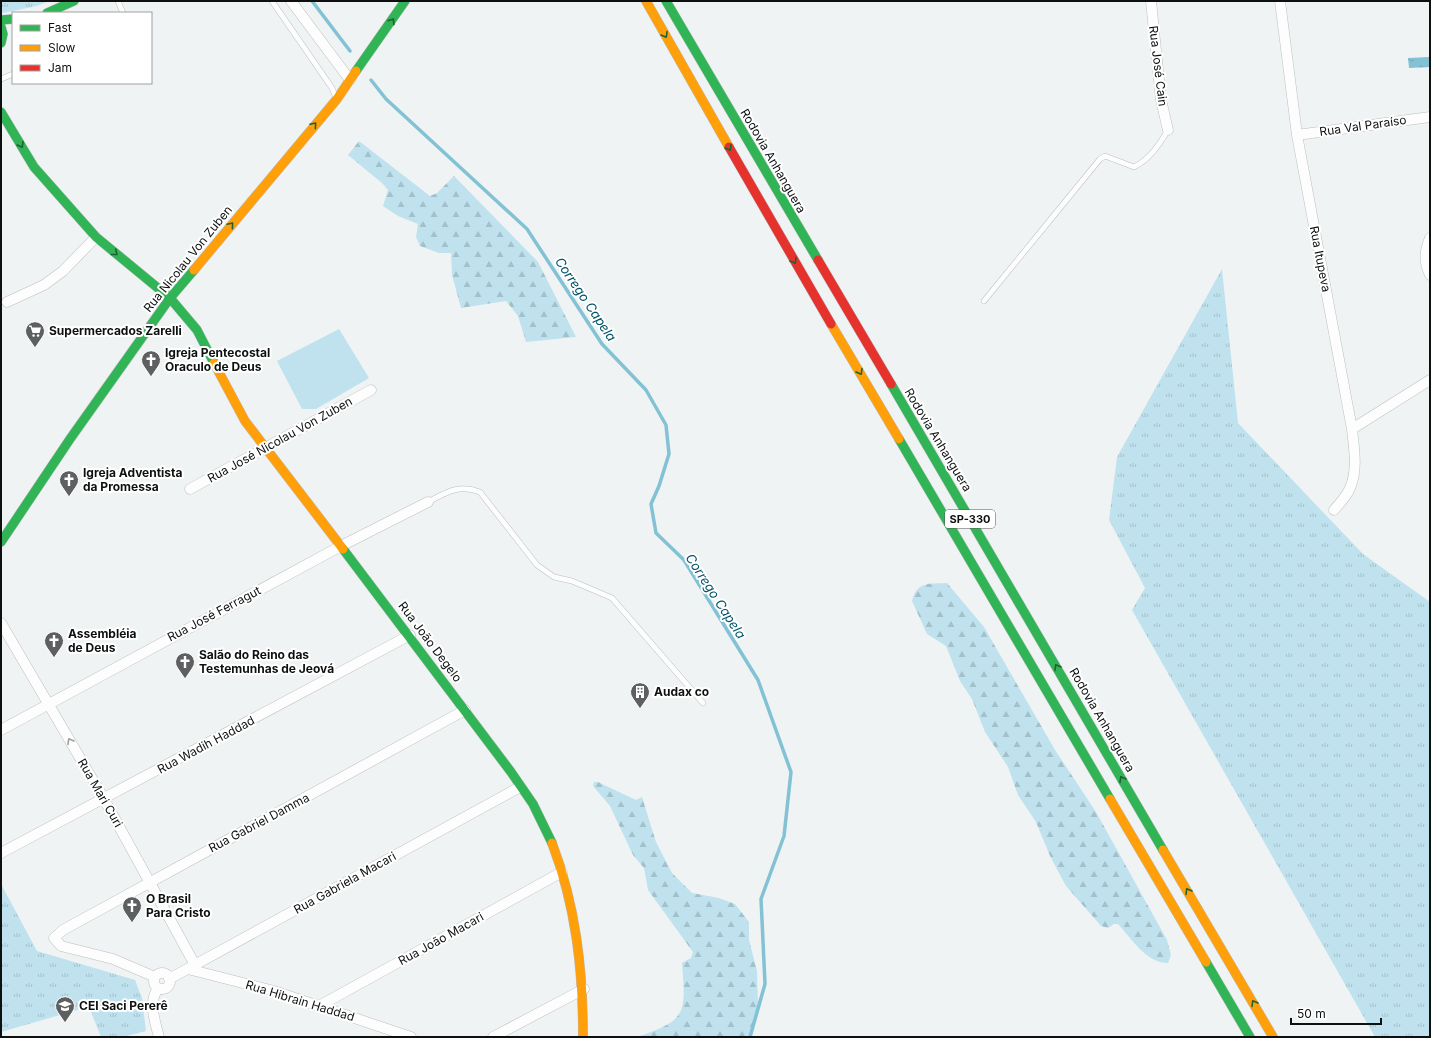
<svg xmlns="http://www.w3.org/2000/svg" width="1431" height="1038" font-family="Inter,sans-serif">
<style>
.grass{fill:url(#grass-tufts)}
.forest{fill:url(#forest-firs)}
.garden{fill:#bfe2ee}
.water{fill:url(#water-ripples)}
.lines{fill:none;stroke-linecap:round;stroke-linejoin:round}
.stream{stroke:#82c2d4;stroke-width:3.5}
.lane-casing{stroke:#bcbfbf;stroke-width:6}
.street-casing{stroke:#bcbfbf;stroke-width:11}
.fast-casing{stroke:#bcbfbf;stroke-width:10}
.slow-casing{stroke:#bcbfbf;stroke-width:10}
.jam-casing{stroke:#bcbfbf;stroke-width:10}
.lane{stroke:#fdfdfd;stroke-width:5}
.street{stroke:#fdfdfd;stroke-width:10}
.fast{stroke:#30b455;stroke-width:9}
.slow{stroke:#ff9f0a;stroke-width:9}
.jam{stroke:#e5322d;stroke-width:9}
.oneway{stroke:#1f6232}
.oneway2{stroke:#9d9e9e}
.labels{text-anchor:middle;stroke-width:4;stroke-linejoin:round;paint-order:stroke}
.shield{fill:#fff;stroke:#565858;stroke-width:1}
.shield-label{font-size:11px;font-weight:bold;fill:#0e1010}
.street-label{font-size:12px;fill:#0e1010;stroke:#fff}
.poi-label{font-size:12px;font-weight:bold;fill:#0e1010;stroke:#fff;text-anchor:start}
.water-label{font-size:13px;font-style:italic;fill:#025365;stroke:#fff}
</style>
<defs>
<pattern id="grass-tufts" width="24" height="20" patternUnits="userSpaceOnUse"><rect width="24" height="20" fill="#bfe2ee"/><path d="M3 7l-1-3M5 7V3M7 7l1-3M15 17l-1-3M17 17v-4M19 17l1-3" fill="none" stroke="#a3c1cb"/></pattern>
<pattern id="forest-firs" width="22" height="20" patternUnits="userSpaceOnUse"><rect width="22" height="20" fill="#bfe2ee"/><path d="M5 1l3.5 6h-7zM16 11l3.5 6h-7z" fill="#a3c1cb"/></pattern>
<pattern id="water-ripples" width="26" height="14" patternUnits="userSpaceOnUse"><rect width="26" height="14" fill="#82c2d4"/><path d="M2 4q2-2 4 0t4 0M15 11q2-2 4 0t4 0" fill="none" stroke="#6fa6b5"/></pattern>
</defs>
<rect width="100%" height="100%" fill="#eff3f4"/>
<path class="grass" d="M 1,1 L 49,1 L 37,6 L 3,13 L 1,12 Z
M 1222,269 L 1238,423 L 1363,554 L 1430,602 L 1430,1037 L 1375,1037 L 1132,610 L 1145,588 L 1109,520 L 1117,457 Z
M 1,884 L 37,951 L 135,980 L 142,998 L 146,1031 L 123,1037 L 101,1037 L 91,1012 L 84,1008 L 1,1032 Z"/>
<path class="forest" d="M 359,141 L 430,196 L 437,193 L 454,176 L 538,262 L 576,337 L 526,342 L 518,316 L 506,301 L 461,308 L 452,275 L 451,253 L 439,253 L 420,246 L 416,237 L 418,224 L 398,216 L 383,206 L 388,190 L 382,183 L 348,155 Z
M 947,583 L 984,627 L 1055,750 L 1096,812 L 1167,940 L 1171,955 L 1168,963 C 1146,963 1132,939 1118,924 L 1114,924 L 1108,928 L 1101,926 L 1066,886 L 1050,856 L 1036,822 L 1018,795 L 1008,767 L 985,732 L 972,699 L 960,681 L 946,646 L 927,634 L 912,601 C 917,581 929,584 947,583 Z
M 594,782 L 598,782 L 636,800 L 642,797 L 656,842 L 672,873 L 692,893 L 719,898 L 735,904 L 749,922 L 749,940 L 757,971 L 758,1004 L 753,1025 L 748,1037 L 637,1037 C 687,1020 686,1014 682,963 L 691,958 L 693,952 L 648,890 L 644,868 L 633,855 L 610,806 L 593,786 Z"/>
<path class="garden" d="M 339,329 L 369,378 L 316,409 L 302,409 L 277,361 Z"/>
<path class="water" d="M 1429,57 L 1430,67 L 1409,68 L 1408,58 Z"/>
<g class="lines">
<path class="stream" d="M 312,1 L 350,51
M 371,80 L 386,99 L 527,229 L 602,344 L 646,390 L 666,425 L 669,454 L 659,486 L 651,504 L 656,533 L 684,560 L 758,680 L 791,772 L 784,836 L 761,899 L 765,984 L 750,1037"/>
<defs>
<path id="lane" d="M 118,1 L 123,13
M 272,1 L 332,88 L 336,98
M 1,79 L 13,74
M 984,301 L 1100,159 L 1105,156 L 1134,167 C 1150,159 1159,145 1168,130
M 428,502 C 447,492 459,484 480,492 L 537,565 L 554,577 L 572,581 L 612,598 L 703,703"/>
<path id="street" d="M 291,1 L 350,80
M 1151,1 L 1161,100 L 1168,130
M 1280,1 L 1297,135 L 1352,429 C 1354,448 1358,470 1350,488 C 1347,496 1339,504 1334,510
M 1297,135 L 1430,117
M 1430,238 C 1424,252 1424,262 1430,275
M 7,302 L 44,285 L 63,271 L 96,237
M 1352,429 L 1430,380
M 190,489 L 371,390
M 1,623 L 104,799 L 195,965
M 1,730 L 341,546 L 428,502
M 1,853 L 410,635
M 188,969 L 274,991 L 411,1037
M154 981a8 8 0 1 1 16 0a8 8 0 1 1-16 0Z
M 155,977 L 113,959 L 61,946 L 54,938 L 63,930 L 465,710
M 169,979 L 520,787
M 158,988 C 148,1002 155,1022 159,1037
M 319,1006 L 562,872
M 493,1037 L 584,989"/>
<path id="fast" d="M 666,1 L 818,260
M 47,13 L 74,1
M 1,20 L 13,19
M 1,27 L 3,34 L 1,43
M 356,71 L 405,1
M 1,112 L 34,167 L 96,237 L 170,298 L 197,330 L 214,363
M 891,384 L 1163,850
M 899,439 L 1110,799
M 1,542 L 70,439 L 170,298 L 194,270
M 343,549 L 511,772 L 533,804 L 552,843
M 1206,962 L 1250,1037"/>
<path id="slow" d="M 646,1 L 729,147
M 194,270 L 337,99 L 356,71
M 831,324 L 899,439
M 214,363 L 245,421 L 343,549
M 1110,799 L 1206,962
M 552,843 C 576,906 583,970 583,1037
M 1163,850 L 1273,1037"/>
<path id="jam" d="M 729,147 L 831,324
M 818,260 L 891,384"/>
</defs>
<use href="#lane" class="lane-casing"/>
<use href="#street" class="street-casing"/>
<use href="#fast" class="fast-casing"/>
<use href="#slow" class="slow-casing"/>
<use href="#jam" class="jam-casing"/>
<use href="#lane" class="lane"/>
<use href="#street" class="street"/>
<use href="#fast" class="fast"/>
<use href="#slow" class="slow"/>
<use href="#jam" class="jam"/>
</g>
<defs><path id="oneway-chevron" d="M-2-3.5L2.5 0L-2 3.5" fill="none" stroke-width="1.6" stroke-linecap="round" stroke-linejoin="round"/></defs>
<g class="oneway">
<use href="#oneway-chevron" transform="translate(392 21) rotate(-57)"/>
<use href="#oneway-chevron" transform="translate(665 35) rotate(60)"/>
<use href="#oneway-chevron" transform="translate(314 125) rotate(-50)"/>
<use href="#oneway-chevron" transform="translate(21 145) rotate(59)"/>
<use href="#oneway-chevron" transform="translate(729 148) rotate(60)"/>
<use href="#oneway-chevron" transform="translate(231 225) rotate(-50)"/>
<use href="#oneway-chevron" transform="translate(115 253) rotate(39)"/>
<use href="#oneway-chevron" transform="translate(794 261) rotate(59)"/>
<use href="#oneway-chevron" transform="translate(860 372) rotate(59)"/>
<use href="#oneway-chevron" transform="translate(1057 667) rotate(-120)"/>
<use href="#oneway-chevron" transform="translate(1122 779) rotate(-120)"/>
<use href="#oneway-chevron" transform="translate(1188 891) rotate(-120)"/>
<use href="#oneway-chevron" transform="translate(1254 1003) rotate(-120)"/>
</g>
<use class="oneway2" href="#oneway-chevron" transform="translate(70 741) rotate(-120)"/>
<defs>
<symbol id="supermarket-pin" viewBox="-11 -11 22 30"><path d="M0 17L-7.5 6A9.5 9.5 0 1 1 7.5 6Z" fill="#5d5f60" stroke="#fff"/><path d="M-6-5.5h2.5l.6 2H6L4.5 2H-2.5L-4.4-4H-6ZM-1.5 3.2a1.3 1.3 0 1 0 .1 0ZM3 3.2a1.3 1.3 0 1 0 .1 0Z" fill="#fff"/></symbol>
<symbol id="church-pin" viewBox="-11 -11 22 30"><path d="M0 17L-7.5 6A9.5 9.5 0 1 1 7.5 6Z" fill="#5d5f60" stroke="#fff"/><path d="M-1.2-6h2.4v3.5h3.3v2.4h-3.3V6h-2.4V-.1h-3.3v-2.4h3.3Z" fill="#fff"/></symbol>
<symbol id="building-pin" viewBox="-11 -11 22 30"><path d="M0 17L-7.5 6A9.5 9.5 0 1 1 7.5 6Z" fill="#5d5f60" stroke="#fff"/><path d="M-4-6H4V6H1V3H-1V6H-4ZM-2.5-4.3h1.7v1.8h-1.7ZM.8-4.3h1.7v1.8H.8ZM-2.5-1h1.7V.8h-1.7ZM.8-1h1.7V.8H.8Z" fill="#fff"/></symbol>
<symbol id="school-pin" viewBox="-11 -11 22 30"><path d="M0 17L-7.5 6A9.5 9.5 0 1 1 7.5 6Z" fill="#5d5f60" stroke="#fff"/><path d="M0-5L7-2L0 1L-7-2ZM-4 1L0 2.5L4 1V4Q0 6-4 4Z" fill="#fff"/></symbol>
</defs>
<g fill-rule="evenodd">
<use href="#supermarket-pin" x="24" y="320" width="22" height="30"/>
<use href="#church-pin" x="140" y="349" width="22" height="30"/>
<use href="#church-pin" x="58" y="469" width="22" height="30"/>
<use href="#church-pin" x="43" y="630" width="22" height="30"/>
<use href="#church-pin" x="174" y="651" width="22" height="30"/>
<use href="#building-pin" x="629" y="681" width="22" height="30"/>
<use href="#church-pin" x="121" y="895" width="22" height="30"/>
<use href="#school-pin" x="54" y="995" width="22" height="30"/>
</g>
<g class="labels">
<rect class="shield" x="945" y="510" width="50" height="18" rx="3"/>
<g class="shield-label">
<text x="970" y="523">SP-330</text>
</g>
<g class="street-label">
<text transform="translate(1158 66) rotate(83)" y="4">Rua José Cain</text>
<text transform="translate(1363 126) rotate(-8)" y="4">Rua Val Paraíso</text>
<text transform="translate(773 161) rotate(60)" y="4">Rodovia Anhanguera</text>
<text transform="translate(188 259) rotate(-51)" y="4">Rua Nicolau Von Zuben</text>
<text transform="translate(1320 259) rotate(79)" y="4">Rua Itupeva</text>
<text transform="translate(280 440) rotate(-29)" y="4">Rua José Nicolau Von Zuben</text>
<text transform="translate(938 440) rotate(59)" y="4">Rodovia Anhanguera</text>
<text transform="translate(214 614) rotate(-28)" y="4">Rua José Ferragut</text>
<text transform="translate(430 642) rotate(53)" y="4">Rua João Degelo</text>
<text transform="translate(1102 720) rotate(60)" y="4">Rodovia Anhanguera</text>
<text transform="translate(206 745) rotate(-28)" y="4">Rua Wadih Haddad</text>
<text transform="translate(100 793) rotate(60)" y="4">Rua Mari Curi</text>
<text transform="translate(259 823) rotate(-28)" y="4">Rua Gabriel Damma</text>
<text transform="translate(345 883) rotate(-29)" y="4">Rua Gabriela Macari</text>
<text transform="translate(441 939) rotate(-29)" y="4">Rua João Macari</text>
<text transform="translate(300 1001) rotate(17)" y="4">Rua Hibrain Haddad</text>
</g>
<g class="poi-label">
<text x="49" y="335">Supermercados Zarelli</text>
<text x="165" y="357">Igreja Pentecostal<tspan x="165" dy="14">Oraculo de Deus</tspan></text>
<text x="83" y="477">Igreja Adventista<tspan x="83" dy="14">da Promessa</tspan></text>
<text x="68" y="638">Assembléia<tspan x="68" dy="14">de Deus</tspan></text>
<text x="199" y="659">Salão do Reino das<tspan x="199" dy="14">Testemunhas de Jeová</tspan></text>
<text x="654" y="696">Audax co</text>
<text x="146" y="903">O Brasil<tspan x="146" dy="14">Para Cristo</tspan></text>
<text x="79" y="1010">CEI Saci Pererê</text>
</g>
<g class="water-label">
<text transform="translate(586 299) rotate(56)" y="5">Corrego Capela</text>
<text transform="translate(716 596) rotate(57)" y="5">Corrego Capela</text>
</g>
</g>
<rect width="1431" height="1038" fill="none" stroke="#0e1010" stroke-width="4"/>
<rect x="12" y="12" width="140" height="72" fill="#ffffff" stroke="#9f9f9f"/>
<rect x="20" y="25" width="20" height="6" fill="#30b455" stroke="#9f9f9f"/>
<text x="48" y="32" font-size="12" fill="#0e1010">Fast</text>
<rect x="20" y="45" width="20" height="6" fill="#ff9f0a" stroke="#9f9f9f"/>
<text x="48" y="52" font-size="12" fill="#0e1010">Slow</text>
<rect x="20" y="65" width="20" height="6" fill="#e5322d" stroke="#9f9f9f"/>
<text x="48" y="72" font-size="12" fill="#0e1010">Jam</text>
<path d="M1291 1018v6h90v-6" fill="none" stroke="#0e1010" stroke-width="2"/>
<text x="1297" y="1018" font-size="12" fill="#0e1010" stroke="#ffffff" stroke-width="3" paint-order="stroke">50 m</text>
</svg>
